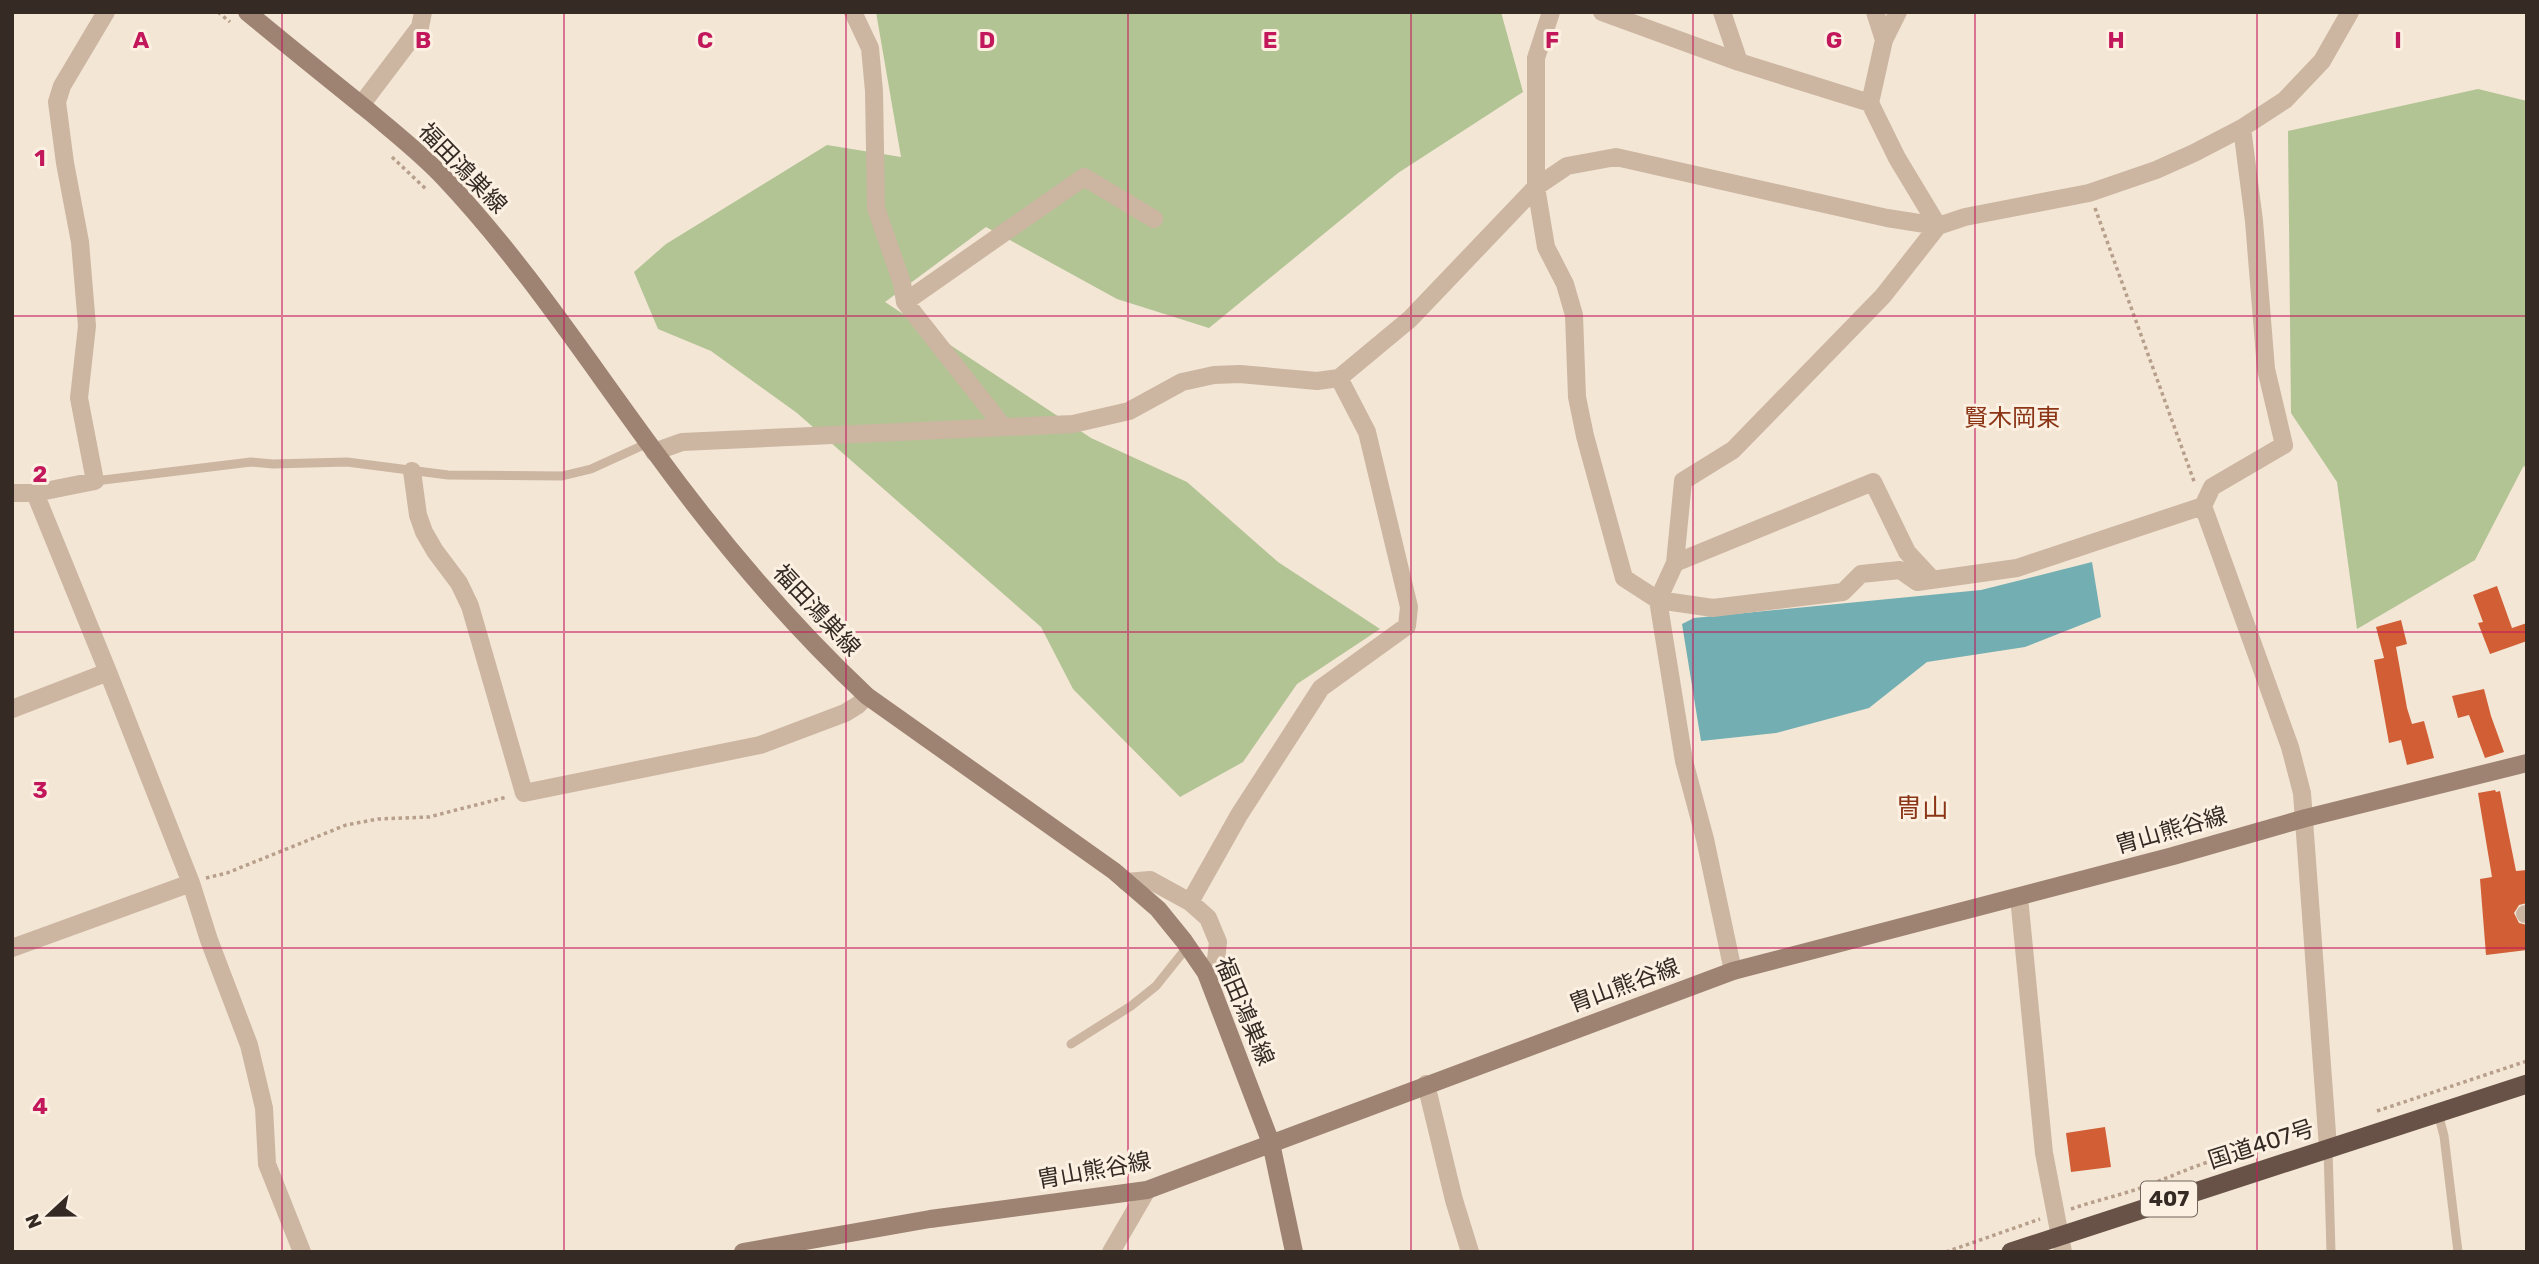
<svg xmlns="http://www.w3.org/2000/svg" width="2539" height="1264" font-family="Rubik,'Noto Sans JP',sans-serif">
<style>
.green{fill:#b2c394}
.water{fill:#72aeb2}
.building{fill:#d15e35}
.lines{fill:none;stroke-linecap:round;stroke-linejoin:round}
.path{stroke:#b79f8b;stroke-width:3.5;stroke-dasharray:3.5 3.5;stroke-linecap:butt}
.service{stroke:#ccb5a1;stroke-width:9}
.minor{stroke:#ccb5a1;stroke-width:18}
.secondary{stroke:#9f8372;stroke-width:18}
.trunk{stroke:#685247;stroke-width:19}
.grid{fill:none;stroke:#c2185b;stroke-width:2;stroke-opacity:0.55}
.labels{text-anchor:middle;stroke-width:6;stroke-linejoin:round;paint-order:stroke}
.shield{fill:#fbf0e2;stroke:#70655d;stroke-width:2}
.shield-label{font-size:21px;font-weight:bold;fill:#352a24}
.street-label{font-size:23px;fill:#352a24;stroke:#fbf0e2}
.neighbourhood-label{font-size:24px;fill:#8b3516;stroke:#fbf0e2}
.quarter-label{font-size:26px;fill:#8b3516;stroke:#fbf0e2}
.grid-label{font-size:23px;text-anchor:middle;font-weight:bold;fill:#c2185b;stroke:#fbf0e2;stroke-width:6;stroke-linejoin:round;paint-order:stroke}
</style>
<rect width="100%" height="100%" fill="#f3e6d5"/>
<path class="green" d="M 876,12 L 1501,12 L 1523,92 L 1398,173 L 1209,328 L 1117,299 L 986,227 L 885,302 L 1091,438 L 1187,482 L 1278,562 L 1380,629 L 1297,684 L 1243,762 L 1180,797 L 1073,689 L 1041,627 L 797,413 L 711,351 L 658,329 L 634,272 L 666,244 L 827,145 L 901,157 Z
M 2478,89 L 2527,101 L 2527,465 L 2523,467 L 2475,560 L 2357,629 L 2337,482 L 2291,413 L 2288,131 Z"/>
<path class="water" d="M 2092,562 L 2101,617 L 2025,647 L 1927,662 L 1869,708 L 1776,733 L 1701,741 L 1682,624 L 1694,618 L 1981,590 Z"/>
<path class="building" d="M 2497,586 L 2512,628 L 2527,623 L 2527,641 L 2490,654 L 2478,623 L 2483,622 L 2473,595 Z
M 2401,620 L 2407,644 L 2396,647 L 2407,708 L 2412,724 L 2424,721 L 2434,758 L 2407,765 L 2401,740 L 2389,743 L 2374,660 L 2384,658 L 2376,627 Z
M 2484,689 L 2491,716 L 2504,752 L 2485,758 L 2469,715 L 2458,718 L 2452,696 Z
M 2495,790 L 2496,792 L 2500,791 L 2516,871 L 2527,870 L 2527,903 L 2519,905 L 2514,913 L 2519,923 L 2527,925 L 2527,950 L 2486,955 L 2480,879 L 2492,877 L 2478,793 Z
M 2105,1127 L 2111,1167 L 2071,1172 L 2066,1133 Z"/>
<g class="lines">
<path class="path" d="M 218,12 L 230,22
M 392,157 L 427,190
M 2095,208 L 2195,484
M 206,878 L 227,873 L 346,825 L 378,819 L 429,817 L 507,797
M 2377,1111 L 2527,1061
M 2071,1209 C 2100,1199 2131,1193 2159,1181 C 2187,1170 2216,1156 2247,1154
M 1946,1252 L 2040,1219"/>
<path class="service" d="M 95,481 L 251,462 L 273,464 L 347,462 L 448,475 L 562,476 L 591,469 L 648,443
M 1071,1044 L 1131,1006 L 1156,986 L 1188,946
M 2438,1113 L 2444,1136 L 2458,1252
M 2328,1149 L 2331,1252"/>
<path class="minor" d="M 853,12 L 870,48 L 874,91 L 876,208 L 902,283 L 905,302 L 1002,425
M 1551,12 L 1536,58 L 1536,187 L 1546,247 L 1565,284 L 1574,315 L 1577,397 L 1585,436 L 1624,578 L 1658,600 L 1713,608 L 1843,592 L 1861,574 L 1900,570 L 1917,582 L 2017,568 L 2203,506
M 1602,12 L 1739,62 L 1870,103
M 1722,12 L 1739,62
M 1875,12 L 1884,40
M 1898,12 L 1884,40 L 1870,103 L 1897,158 L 1938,226
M 361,105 L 420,27 L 423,12
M 2242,128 L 2254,221 L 2266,369 L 2284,445 L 2212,487 L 2203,506 L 2290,747 L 2302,793 L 2328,1147
M 905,302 L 1084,177 L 1154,219
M 654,452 L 682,442 L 1073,424 L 1129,411 L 1182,382 L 1214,375 L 1240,374 L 1317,381 L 1339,378 L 1410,319 L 1536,187 L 1567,166 L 1616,157 L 1887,218 L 1938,226 L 1965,217 L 2089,193 L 2156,170 L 2194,153 L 2242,128 L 2285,100 L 2322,61 L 2350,12
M 412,471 L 418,515 L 424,532 L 435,551 L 459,583 L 470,606 L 524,793 L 760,745 L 845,713 L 858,705 L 867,696
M 12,493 L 35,493 L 95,481 L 79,398 L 87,326 L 80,242 L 65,163 L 57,102 L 62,86 L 106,12
M 35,493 L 108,672 L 191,883 L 209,940 L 249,1045 L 264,1108 L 267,1164 L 302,1252
M 1675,563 L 1873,482 L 1907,552 L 1933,580
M 12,709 L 108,672
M 1126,882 L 1150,880 L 1190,902 L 1208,918 L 1218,942 L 1216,960 L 1206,973
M 2019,897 L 2044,1153 L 2063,1252
M 1190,902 L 1239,815 L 1321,688 L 1407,626 L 1409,607 L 1367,432 L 1339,378
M 2525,914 L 2527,914
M 12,948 L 191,883
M 1733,971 L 1705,839 L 1684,761 L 1658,600 L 1675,563 L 1683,481 L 1733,450 L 1883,296 L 1938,226
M 1426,1084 L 1454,1200 L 1470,1252
M 1111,1252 L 1147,1190"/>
<path class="secondary" d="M 247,12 C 288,46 329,79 370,112 C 396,134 423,155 445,179 C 524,263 587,360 655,452 C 719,540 788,622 867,696 L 1114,871 L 1158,909 L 1184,941 L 1206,973 L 1271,1143 L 1294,1252
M 743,1252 L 930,1219 L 1147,1190 L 1733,971 L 2173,856 L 2306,818 L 2527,763"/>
<path class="trunk" d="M 2011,1252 L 2527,1084"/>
</g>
<path class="grid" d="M 282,12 L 282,1252M 564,12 L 564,1252M 846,12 L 846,1252M 1128,12 L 1128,1252M 1411,12 L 1411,1252M 1693,12 L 1693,1252M 1975,12 L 1975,1252M 2257,12 L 2257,1252M 12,316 L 2527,316M 12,632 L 2527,632M 12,948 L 2527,948"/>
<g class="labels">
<rect class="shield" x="2141" y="1181.5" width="56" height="35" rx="5"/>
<g class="shield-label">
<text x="2169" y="1206">407</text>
</g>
<g class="street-label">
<text transform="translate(463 168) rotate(46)" y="8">福田鴻巣線</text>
<text transform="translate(817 610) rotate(47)" y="8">福田鴻巣線</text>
<text transform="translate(2171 830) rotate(-16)" y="8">胄山熊谷線</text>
<text transform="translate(1624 985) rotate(-20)" y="8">胄山熊谷線</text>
<text transform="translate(1245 1011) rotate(67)" y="8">福田鴻巣線</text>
<text transform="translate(2261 1144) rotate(-18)" y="8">国道407号</text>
<text transform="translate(1094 1170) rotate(-10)" y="8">胄山熊谷線</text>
</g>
<g class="neighbourhood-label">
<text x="2012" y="426">賢木岡東</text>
</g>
<g class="quarter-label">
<text x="1922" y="817">冑山</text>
</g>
</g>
<g class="grid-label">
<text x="141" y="48">A</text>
<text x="423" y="48">B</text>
<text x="705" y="48">C</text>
<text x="987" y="48">D</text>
<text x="1270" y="48">E</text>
<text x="1552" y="48">F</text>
<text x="1834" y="48">G</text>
<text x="2116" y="48">H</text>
<text x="2398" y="48">I</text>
<text x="40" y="166">1</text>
<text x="40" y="482">2</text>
<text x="40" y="798">3</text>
<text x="40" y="1114">4</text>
</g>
<rect width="2539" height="1264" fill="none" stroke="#352a24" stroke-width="28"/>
<g transform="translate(49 1215) rotate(248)" stroke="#fbf0e2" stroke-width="5" paint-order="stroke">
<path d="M0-5L12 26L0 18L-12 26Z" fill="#352a24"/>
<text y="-10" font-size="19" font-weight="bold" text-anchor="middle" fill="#352a24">N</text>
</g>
</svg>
